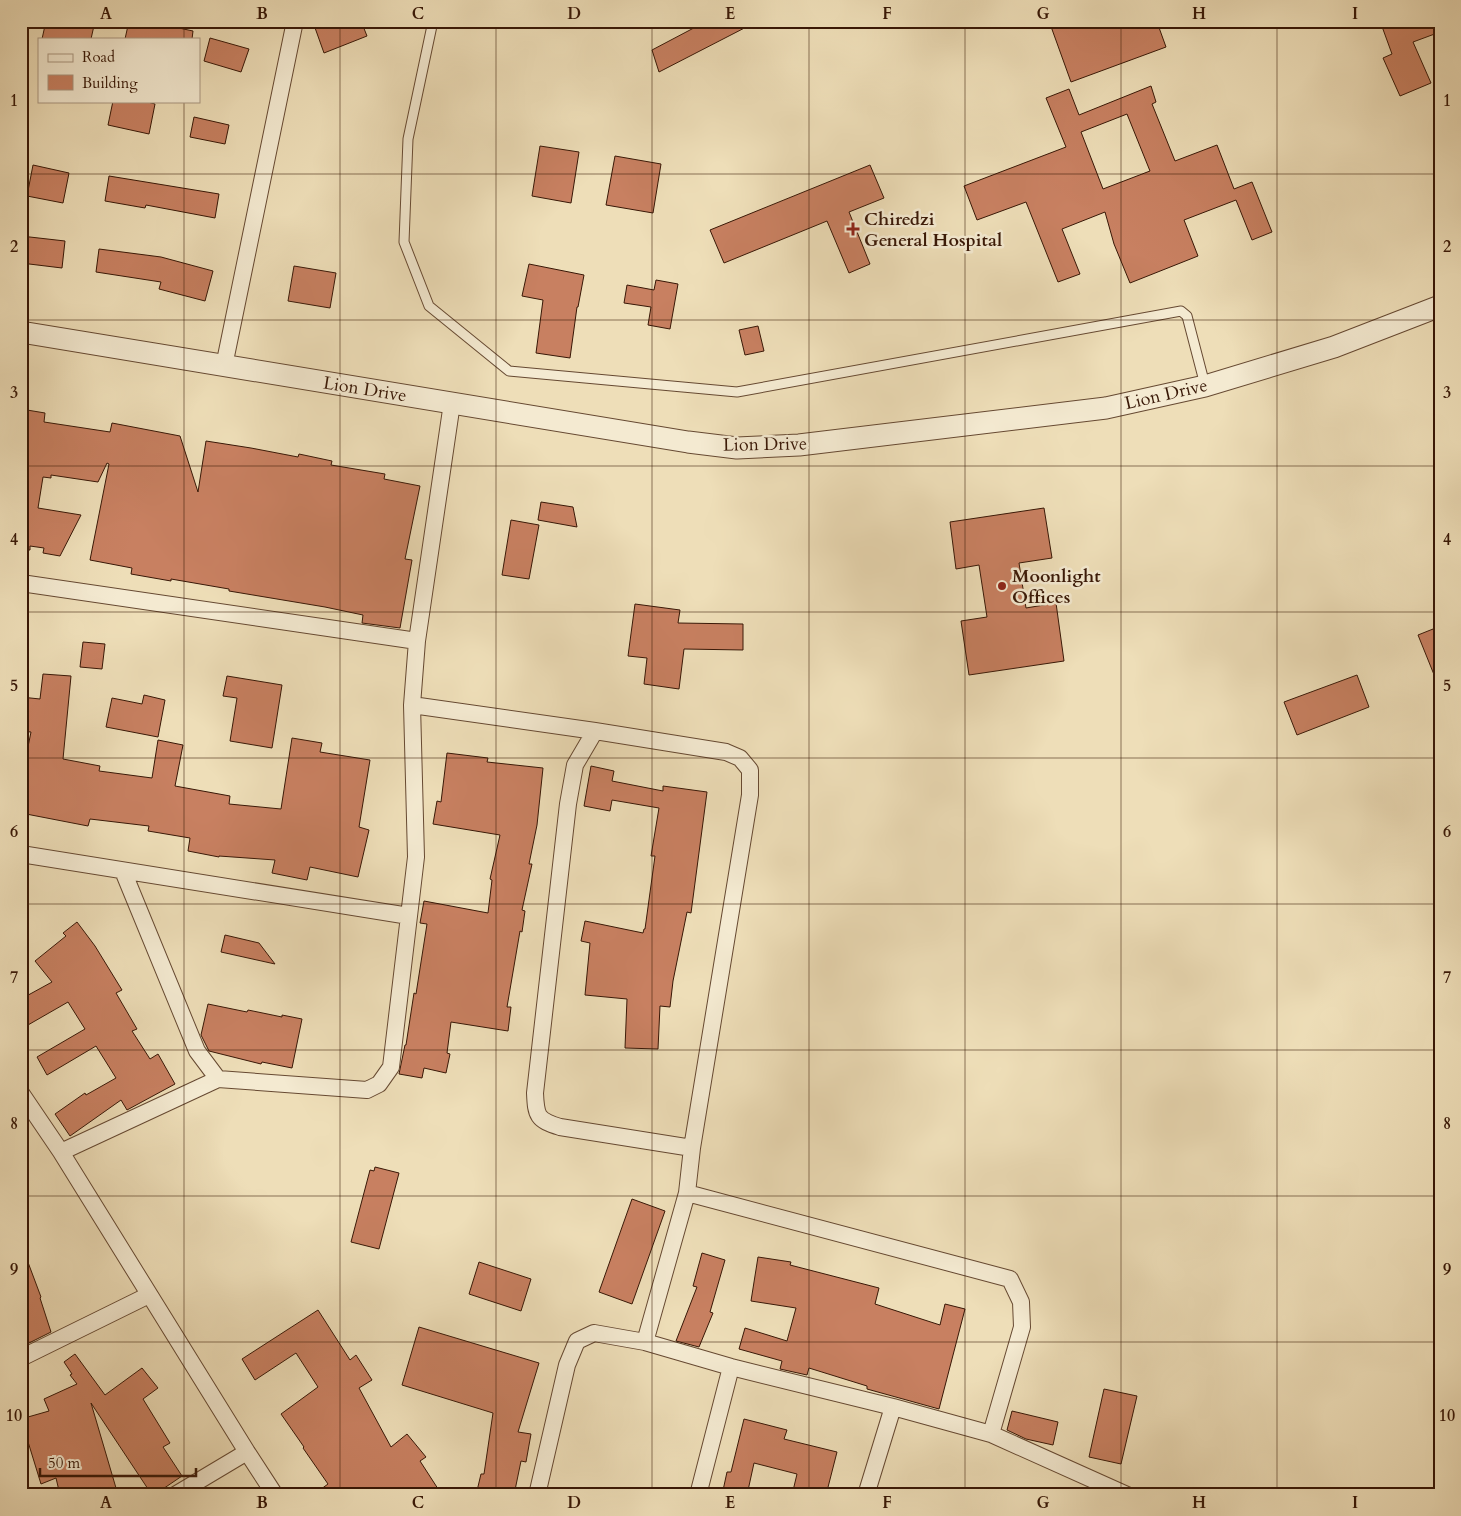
<svg xmlns="http://www.w3.org/2000/svg" width="1461" height="1516" font-family="Cardo,serif">
<style>
.building{fill:#c88061;stroke:#381706;fill-rule:evenodd}
.lines{fill:none;stroke-linecap:round;stroke-linejoin:round}
.service-casing{stroke:#664932;stroke-width:11}
.minor-casing{stroke:#664932;stroke-width:18}
.tertiary-casing{stroke:#664932;stroke-width:23}
.service{stroke:#f4ead1;stroke-width:9}
.minor{stroke:#f4ead1;stroke-width:16}
.tertiary{stroke:#f4ead1;stroke-width:21}
.grid{fill:none;stroke:#381706;stroke-width:1;stroke-opacity:0.55}
.poi-dot{fill:#8f2418;stroke:#f4ead1;stroke-width:2}
.labels{text-anchor:middle;stroke-width:5;stroke-linejoin:round;paint-order:stroke}
.poi-label{font-size:18px;font-weight:bold;fill:#381706;stroke:#f4ead1;text-anchor:start}
.street-label{font-size:18px;fill:#381706;stroke:#f4ead1}
.neatline{fill:none;stroke:#381706;stroke-width:2}
.grid-label{font-size:16px;text-anchor:middle;font-weight:bold;fill:#381706}
</style>
<rect width="100%" height="100%" fill="#eedeb8"/>
<filter id="stains"><feTurbulence type="fractalNoise" baseFrequency=".004" numOctaves="4"/><feColorMatrix values="0 0 0 0 .2 0 0 0 0 .09 0 0 0 0 .02 0 0 0 .5 -.17"/></filter>
<radialGradient id="worn" r=".72"><stop offset=".6" stop-color="#630" stop-opacity="0"/><stop offset="1" stop-color="#630" stop-opacity=".3"/></radialGradient>
<path class="building" d="M 46,21 L 95,21 L 91,39 L 42,39 Z
M 129,21 L 146,21 L 193,31 L 192,39 L 125,39 Z
M 324,21 L 361,21 L 367,36 L 324,53 L 314,25 Z
M 707,21 L 758,21 L 659,72 L 652,50 Z
M 1049,21 L 1141,21 L 1143,27 L 1157,22 L 1166,47 L 1071,82 Z
M 1380,21 L 1440,21 L 1440,32 L 1413,42 L 1431,83 L 1400,96 L 1383,58 L 1392,54 Z
M 210,38 L 249,49 L 241,72 L 204,61 Z
M 1151,86 L 1156,102 L 1152,104 L 1175,161 L 1217,145 L 1234,189 L 1252,182 L 1272,232 L 1252,240 L 1236,200 L 1184,220 L 1198,256 L 1130,283 L 1114,244 L 1105,212 L 1062,229 L 1080,274 L 1058,282 L 1026,202 L 977,220 L 964,186 L 1066,147 L 1046,98 L 1069,89 L 1079,115 ZM 1127,114 L 1150,171 L 1103,189 L 1081,132 Z
M 113,101 L 144,101 L 155,104 L 149,134 L 108,125 Z
M 194,117 L 229,125 L 225,144 L 190,137 Z
M 540,146 L 579,152 L 571,203 L 532,196 Z
M 615,156 L 661,164 L 653,213 L 606,205 Z
M 33,165 L 69,173 L 63,203 L 27,196 Z
M 870,165 L 884,198 L 849,212 L 870,264 L 849,273 L 827,221 L 724,263 L 710,230 Z
M 109,176 L 219,194 L 215,218 L 146,205 L 145,208 L 105,201 Z
M 21,236 L 65,241 L 62,268 L 21,263 Z
M 99,249 L 161,257 L 213,271 L 205,301 L 159,289 L 161,282 L 96,272 Z
M 529,264 L 584,275 L 578,307 L 577,307 L 570,358 L 536,353 L 543,300 L 522,296 Z
M 294,266 L 336,273 L 330,308 L 288,301 Z
M 656,280 L 678,284 L 670,329 L 648,325 L 651,307 L 624,303 L 627,285 L 654,290 Z
M 758,326 L 764,351 L 745,355 L 739,330 Z
M 21,409 L 45,413 L 44,422 L 110,432 L 112,423 L 180,436 L 198,492 L 206,441 L 251,448 L 298,457 L 299,454 L 332,461 L 331,465 L 385,474 L 384,479 L 420,486 L 405,559 L 412,560 L 400,628 L 362,623 L 363,615 L 325,607 L 229,591 L 229,589 L 171,579 L 171,581 L 131,574 L 132,568 L 90,560 L 109,464 L 107,463 L 98,482 L 51,475 L 51,478 L 43,477 L 38,508 L 81,515 L 60,556 L 43,553 L 44,548 L 30,546 L 30,550 L 21,550 Z
M 541,502 L 573,507 L 577,527 L 538,520 Z
M 1044,508 L 1052,558 L 1019,563 L 1026,608 L 1056,603 L 1064,661 L 969,675 L 961,621 L 987,617 L 979,565 L 956,569 L 950,522 Z
M 511,520 L 539,525 L 529,579 L 502,575 Z
M 635,604 L 680,610 L 678,623 L 743,624 L 743,650 L 684,649 L 679,689 L 644,684 L 647,658 L 628,656 Z
M 1433,629 L 1440,645 L 1439,687 L 1418,635 Z
M 83,642 L 105,644 L 102,669 L 80,667 Z
M 43,674 L 71,676 L 63,759 L 100,766 L 99,771 L 152,778 L 158,740 L 183,745 L 175,786 L 230,796 L 229,804 L 281,809 L 292,738 L 322,743 L 320,752 L 370,760 L 359,827 L 369,830 L 358,877 L 310,867 L 307,880 L 272,873 L 275,860 L 219,856 L 219,857 L 188,851 L 190,838 L 148,831 L 149,826 L 90,819 L 88,826 L 21,813 L 21,781 L 31,732 L 21,731 L 21,697 L 40,699 Z
M 1357,675 L 1369,707 L 1297,735 L 1284,702 Z
M 227,676 L 282,685 L 272,748 L 230,741 L 237,698 L 223,696 Z
M 144,695 L 165,700 L 158,737 L 106,727 L 112,698 L 142,704 Z
M 447,753 L 488,758 L 487,762 L 543,768 L 537,825 L 529,864 L 532,864 L 522,910 L 525,911 L 522,932 L 520,931 L 507,1007 L 511,1007 L 508,1031 L 451,1022 L 447,1053 L 450,1054 L 446,1073 L 424,1068 L 422,1078 L 399,1074 L 405,1045 L 406,1045 L 414,993 L 416,994 L 427,924 L 420,923 L 424,901 L 488,913 L 492,880 L 490,879 L 500,835 L 433,824 L 437,801 L 441,802 Z
M 591,766 L 614,771 L 612,781 L 663,791 L 663,786 L 707,792 L 691,913 L 687,912 L 673,981 L 670,1007 L 660,1006 L 658,1049 L 625,1048 L 627,999 L 585,995 L 590,943 L 581,941 L 585,921 L 643,933 L 644,929 L 645,929 L 655,856 L 651,856 L 659,808 L 612,800 L 610,811 L 584,806 Z
M 77,922 L 95,946 L 122,990 L 116,993 L 137,1029 L 132,1031 L 150,1059 L 158,1054 L 175,1084 L 127,1110 L 121,1100 L 70,1136 L 55,1114 L 85,1093 L 86,1095 L 116,1078 L 96,1046 L 47,1075 L 37,1057 L 85,1029 L 68,1002 L 21,1029 L 21,999 L 52,982 L 35,961 L 66,936 L 63,933 Z
M 225,935 L 259,943 L 275,964 L 221,952 Z
M 208,1004 L 247,1012 L 248,1010 L 282,1017 L 282,1015 L 302,1019 L 292,1068 L 262,1062 L 261,1064 L 209,1051 L 201,1035 Z
M 375,1167 L 399,1173 L 379,1249 L 351,1242 L 370,1170 L 374,1171 Z
M 632,1199 L 665,1211 L 632,1304 L 599,1292 Z
M 21,1249 L 23,1249 L 41,1297 L 40,1298 L 51,1332 L 21,1347 Z
M 702,1253 L 725,1260 L 710,1312 L 713,1313 L 699,1347 L 676,1341 L 697,1287 L 693,1286 Z
M 758,1257 L 791,1262 L 790,1265 L 879,1288 L 875,1304 L 940,1325 L 945,1304 L 965,1309 L 939,1409 L 867,1389 L 867,1386 L 809,1368 L 807,1375 L 780,1369 L 782,1361 L 739,1349 L 745,1328 L 787,1341 L 796,1308 L 751,1301 Z
M 479,1262 L 531,1279 L 521,1311 L 469,1294 Z
M 318,1310 L 350,1360 L 356,1355 L 372,1380 L 359,1388 L 391,1447 L 407,1434 L 426,1457 L 420,1461 L 442,1495 L 313,1495 L 328,1484 L 303,1448 L 304,1447 L 281,1414 L 318,1387 L 296,1353 L 255,1380 L 242,1359 Z
M 419,1327 L 539,1363 L 518,1432 L 531,1434 L 526,1462 L 521,1461 L 514,1495 L 476,1495 L 481,1474 L 484,1474 L 493,1413 L 402,1385 Z
M 75,1354 L 105,1395 L 142,1368 L 158,1388 L 143,1399 L 170,1443 L 163,1447 L 182,1476 L 154,1495 L 152,1495 L 91,1403 L 116,1488 L 95,1495 L 60,1495 L 56,1478 L 41,1484 L 21,1419 L 49,1411 L 44,1399 L 77,1384 L 70,1375 L 72,1374 L 64,1362 Z
M 1104,1389 L 1137,1396 L 1121,1464 L 1089,1457 Z
M 1012,1411 L 1058,1422 L 1053,1445 L 1026,1439 L 1007,1430 Z
M 744,1419 L 787,1430 L 784,1439 L 837,1452 L 826,1495 L 792,1495 L 797,1474 L 754,1463 L 747,1495 L 722,1495 L 727,1472 L 731,1472 Z"/>
<g class="lines">
<defs>
<path id="service" d="M 433,21 L 408,139 L 404,242 L 429,306 L 509,371 L 737,392 L 1181,311 L 1187,316 L 1205,385"/>
<path id="minor" d="M 224,366 L 295,21
M 21,583 L 417,641
M 412,705 L 595,731 L 726,752 L 740,758 L 750,770 L 750,795 L 692,1148 L 687,1193 L 645,1342
M 595,731 L 575,765 L 568,804 L 535,1093 C 536,1116 537,1120 560,1127 L 692,1148
M 21,854 L 409,916 L 391,1067 L 379,1084 L 367,1090 L 218,1079 L 61,1152
M 123,871 L 197,1051 L 218,1079
M 409,916 L 416,857 L 412,705 L 417,641 L 452,403
M 21,1093 L 61,1152 L 247,1452 L 275,1495
M 687,1193 L 1010,1279 L 1021,1302 L 1022,1327 L 991,1434
M 21,1358 L 149,1295
M 175,1495 L 247,1452
M 537,1495 L 567,1365 L 577,1341 L 594,1333 L 645,1342 L 731,1367 L 893,1407 L 991,1434 L 1127,1495
M 698,1495 L 731,1367
M 866,1495 L 893,1407"/>
<path id="tertiary" d="M 21,332 L 688,442 L 737,448 L 799,445 L 1106,408 L 1205,386 L 1334,347 L 1440,306"/>
</defs>
<use href="#service" class="service-casing"/>
<use href="#minor" class="minor-casing"/>
<use href="#tertiary" class="tertiary-casing"/>
<use href="#service" class="service"/>
<use href="#minor" class="minor"/>
<use href="#tertiary" class="tertiary"/>
</g>
<path class="grid" d="M 184,21 L 184,39M 340,21 L 340,1495M 496,21 L 496,1495M 652,21 L 652,1495M 809,21 L 809,1495M 965,21 L 965,1495M 1121,21 L 1121,1495M 1277,21 L 1277,1495M 184,101 L 184,1495M 21,174 L 1440,174M 21,320 L 1440,320M 21,466 L 1440,466M 21,612 L 1440,612M 21,758 L 1440,758M 21,904 L 1440,904M 21,1050 L 1440,1050M 21,1196 L 1440,1196M 21,1342 L 1440,1342"/>
<g class="poi-dot">
<path d="M850.5 221.5h5v5h5v5h-5v5h-5v-5h-5v-5h5z"/>
<circle cx="1002" cy="586" r="5"/>
</g>
<g class="labels">
<g class="poi-label">
<text x="864" y="225">Chiredzi<tspan x="864" dy="21">General Hospital</tspan></text>
<text x="1012" y="582">Moonlight<tspan x="1012" dy="21">Offices</tspan></text>
</g>
<g class="street-label">
<text transform="translate(365 389) rotate(9)" y="6">Lion Drive</text>
<text transform="translate(1166 394) rotate(-13)" y="6">Lion Drive</text>
<text transform="translate(765 444) rotate(-1)" y="6">Lion Drive</text>
</g>
</g>
<rect width="1461" height="1516" fill="none" stroke="#eedeb8" stroke-width="55"/>
<rect x="38" y="38" width="162" height="65" fill="#f4ead1" stroke="#a99680"/>
<rect x="48" y="54" width="25" height="8" fill="#f4ead1" stroke="#a99680"/>
<text x="82" y="62" font-size="15" fill="#381706">Road</text>
<rect x="48" y="75" width="25" height="15" fill="#c88061" stroke="#a99680"/>
<text x="82" y="88" font-size="15" fill="#381706">Building</text>
<path d="M40 1468v8h156v-8" fill="none" stroke="#381706" stroke-width="2.5"/>
<text x="48" y="1468" font-size="15" fill="#381706" stroke="#f4ead1" stroke-width="4" paint-order="stroke">50 m</text>
<rect x="28" y="28" width="1406" height="1460" class="neatline"/>
<g class="grid-label">
<text x="106" y="19">A</text>
<text x="262" y="19">B</text>
<text x="418" y="19">C</text>
<text x="574" y="19">D</text>
<text x="730" y="19">E</text>
<text x="887" y="19">F</text>
<text x="1043" y="19">G</text>
<text x="1199" y="19">H</text>
<text x="1355" y="19">I</text>
<text x="14" y="106">1</text>
<text x="1447" y="106">1</text>
<text x="14" y="252">2</text>
<text x="1447" y="252">2</text>
<text x="14" y="398">3</text>
<text x="1447" y="398">3</text>
<text x="14" y="545">4</text>
<text x="1447" y="545">4</text>
<text x="14" y="691">5</text>
<text x="1447" y="691">5</text>
<text x="14" y="837">6</text>
<text x="1447" y="837">6</text>
<text x="14" y="983">7</text>
<text x="1447" y="983">7</text>
<text x="14" y="1129">8</text>
<text x="1447" y="1129">8</text>
<text x="14" y="1275">9</text>
<text x="1447" y="1275">9</text>
<text x="14" y="1421">10</text>
<text x="1447" y="1421">10</text>
<text x="106" y="1508">A</text>
<text x="262" y="1508">B</text>
<text x="418" y="1508">C</text>
<text x="574" y="1508">D</text>
<text x="730" y="1508">E</text>
<text x="887" y="1508">F</text>
<text x="1043" y="1508">G</text>
<text x="1199" y="1508">H</text>
<text x="1355" y="1508">I</text>
</g>
<rect width="100%" height="100%" filter="url(#stains)"/>
<rect width="100%" height="100%" fill="url(#worn)"/>
</svg>
